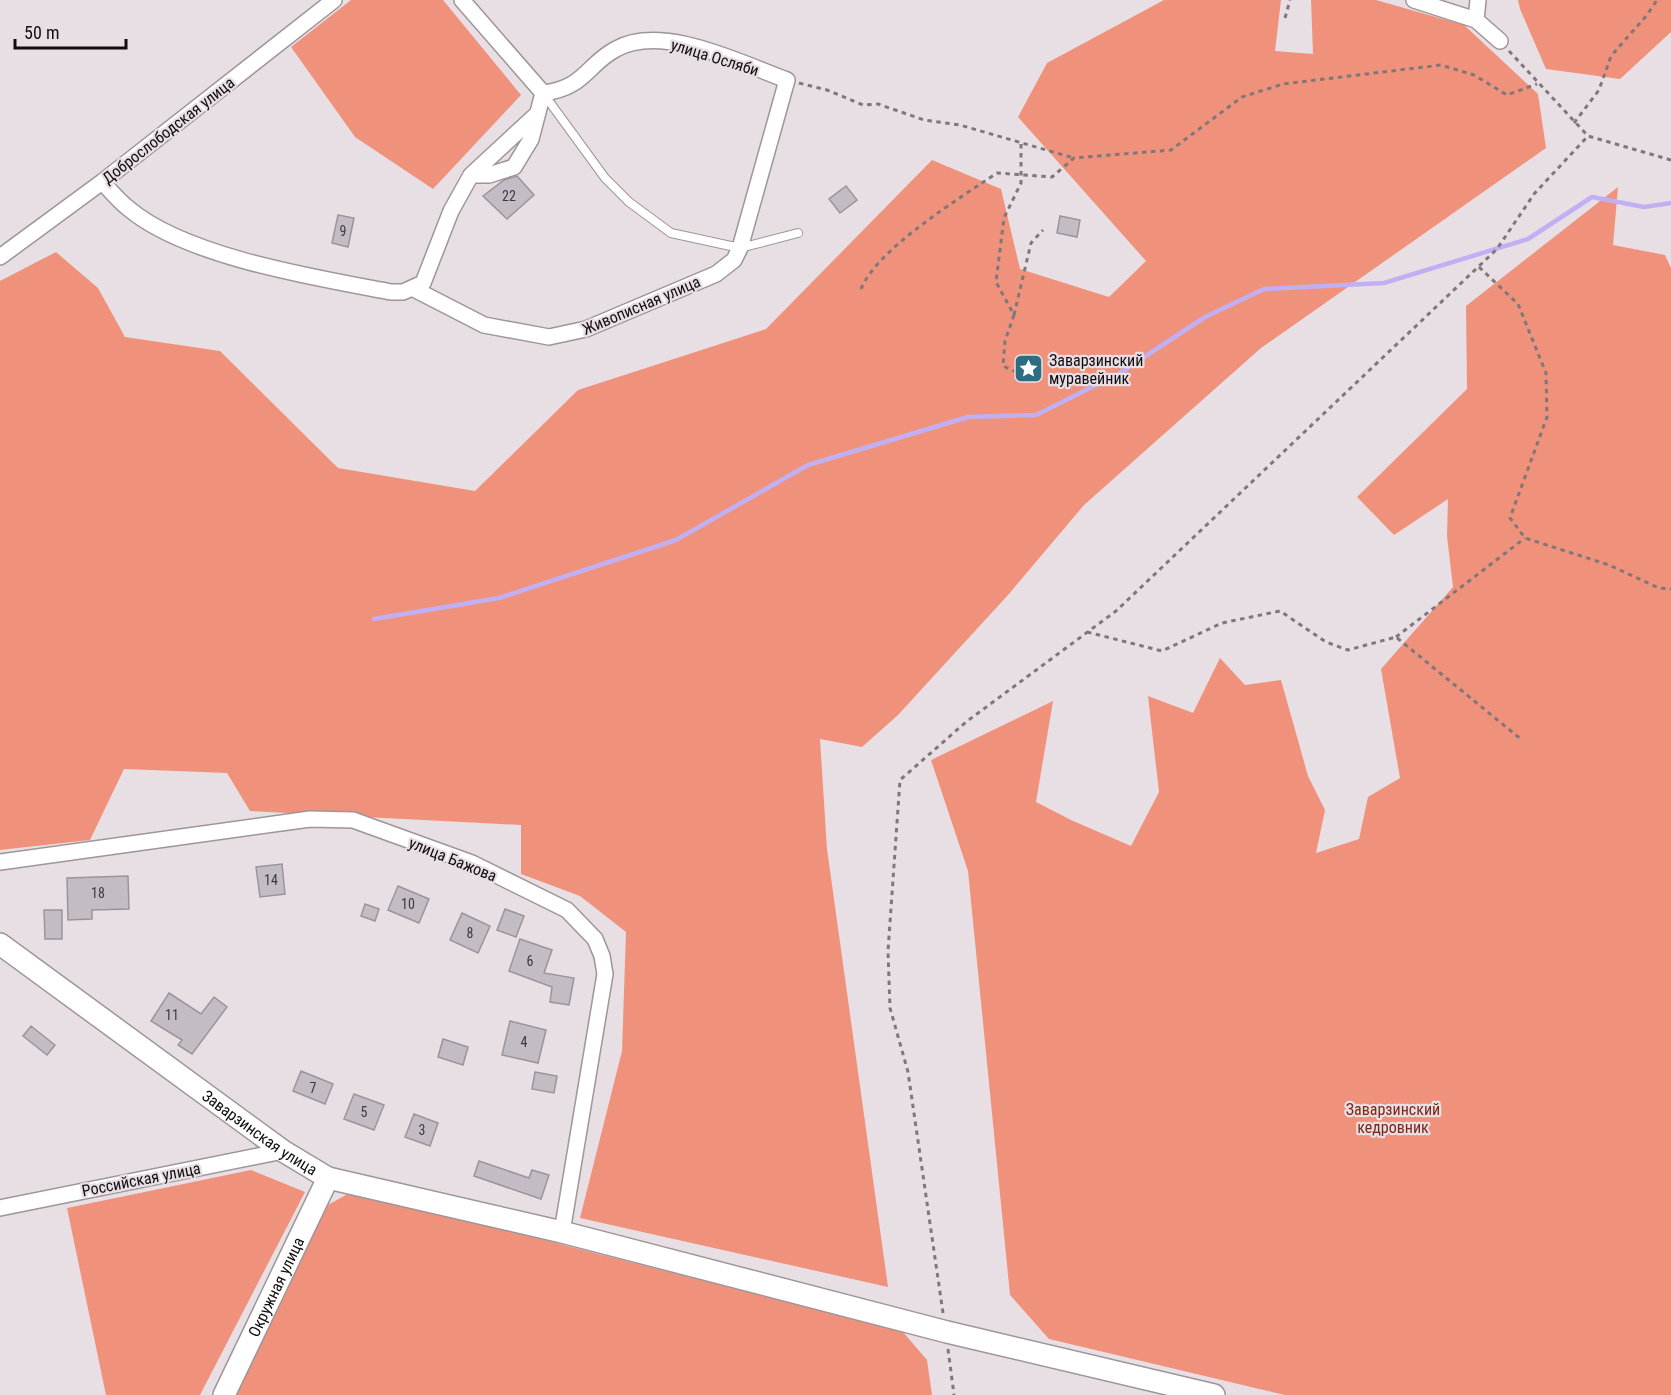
<svg xmlns="http://www.w3.org/2000/svg" width="1671" height="1395" font-family="'Roboto Condensed',sans-serif">
<style>
.forest{fill:#f0927b}
.lines{fill:none;stroke-linecap:round;stroke-linejoin:round}
.stream{stroke:#c0b0f3;stroke-width:4.5}
.building{fill:#c3bcc4;stroke:#9a949b;stroke-width:1.5}
.lane-casing{stroke:#9e9599;stroke-width:10}
.street-casing{stroke:#9e9599;stroke-width:18}
.secondary-casing{stroke:#9e9599;stroke-width:24}
.path{stroke:#7e777b;stroke-width:3;stroke-dasharray:4.5 4.5;stroke-linecap:butt}
.lane{stroke:#fff;stroke-width:8}
.street{stroke:#fff;stroke-width:15}
.secondary{stroke:#fff;stroke-width:21}
.labels{text-anchor:middle;stroke-width:4.5;stroke-linejoin:round;paint-order:stroke}
.number-label{font-size:14px;fill:#3d393c}
.street-label{font-size:16px;fill:#100d0f;stroke:#e8dfe4}
.poi-label{font-size:16px;fill:#100d0f;stroke:#e8dfe4;text-anchor:start}
.park-label{font-size:16px;fill:#7a2714;stroke:#e8dfe4}
</style>
<rect width="100%" height="100%" fill="#e8dfe4"/>
<path class="forest" d="M 351,0 L 443,0 L 521,95 L 433,189 L 355,137 L 291,47 Z
M 1164,0 L 1281,0 L 1275,51 L 1313,54 L 1311,0 L 1376,0 L 1464,25 L 1538,94 L 1546,148 L 1261,348 L 1084,505 L 1008,595 L 898,715 L 862,747 L 820,739 L 827,849 L 888,1287 L 580,1218 L 622,1051 L 626,932 L 580,896 L 521,874 L 521,825 L 250,811 L 227,773 L 124,769 L 90,840 L 0,850 L 0,281 L 56,252 L 98,288 L 125,337 L 220,351 L 338,468 L 475,491 L 578,390 L 766,329 L 932,160 L 1001,189 L 1020,269 L 1109,297 L 1146,261 L 1018,117 L 1047,63 Z
M 1518,0 L 1671,0 L 1671,32 L 1620,79 L 1546,69 L 1520,9 Z
M 1618,187 L 1613,245 L 1665,255 L 1671,268 L 1671,1395 L 1285,1395 L 1049,1339 L 1010,1295 L 968,871 L 931,760 L 1053,701 L 1036,802 L 1071,820 L 1131,846 L 1159,792 L 1148,696 L 1193,713 L 1220,658 L 1245,685 L 1281,680 L 1308,776 L 1325,810 L 1316,853 L 1359,839 L 1368,797 L 1400,778 L 1381,669 L 1453,587 L 1447,536 L 1448,499 L 1394,535 L 1357,497 L 1467,389 L 1466,306 Z
M 251,1170 L 305,1192 L 200,1395 L 106,1395 L 67,1208 Z
M 353,1191 L 903,1332 L 927,1360 L 932,1395 L 233,1395 L 326,1206 Z"/>
<g class="lines">
<path class="stream" d="M 374,619 L 499,598 L 676,540 L 808,465 L 968,417 L 1036,415 L 1120,373 L 1205,317 L 1264,289 L 1384,283 L 1528,239 L 1592,197 L 1644,207 L 1671,203"/>
</g>
<path class="building" d="M 517,176 L 534,195 L 507,219 L 483,196 L 504,180 Z
M 846,186 L 857,200 L 840,213 L 829,199 Z
M 338,215 L 354,218 L 348,247 L 332,243 Z
M 1060,216 L 1080,220 L 1077,237 L 1057,233 Z
M 282,864 L 285,894 L 260,897 L 256,867 Z
M 128,876 L 129,909 L 92,910 L 92,919 L 68,920 L 67,878 Z
M 398,886 L 429,899 L 419,923 L 388,910 Z
M 365,904 L 379,909 L 375,921 L 361,916 Z
M 505,909 L 524,916 L 516,937 L 497,930 Z
M 44,910 L 62,910 L 62,939 L 45,939 Z
M 462,913 L 490,926 L 478,953 L 450,940 Z
M 520,939 L 552,950 L 544,973 L 574,978 L 569,1005 L 550,1002 L 552,987 L 509,971 Z
M 169,993 L 201,1014 L 214,997 L 227,1007 L 192,1054 L 178,1045 L 182,1040 L 151,1021 Z
M 510,1021 L 546,1030 L 538,1063 L 502,1055 Z
M 31,1026 L 55,1045 L 47,1055 L 23,1036 Z
M 443,1039 L 468,1047 L 463,1065 L 438,1057 Z
M 301,1071 L 333,1084 L 325,1104 L 293,1091 Z
M 535,1072 L 557,1076 L 554,1093 L 532,1089 Z
M 354,1094 L 384,1105 L 374,1130 L 344,1119 Z
M 414,1114 L 438,1123 L 430,1146 L 405,1137 Z
M 479,1161 L 529,1178 L 532,1170 L 549,1175 L 541,1199 L 474,1176 Z"/>
<g class="lines">
<defs>
<path id="lane" d="M 543,93 L 605,178 L 629,202 L 671,233 L 740,248 L 798,233"/>
<path id="street" d="M 462,0 L 543,93
M 1414,0 L 1476,20 L 1500,41
M 1476,20 L 1478,0
M 102,182 C 111,191 119,201 128,208 C 185,257 317,278 391,292 L 403,292 L 423,283 L 451,211 L 471,175 L 537,114
M 0,257 L 102,182 L 334,0
M 414,289 L 484,325 L 549,337 L 586,329 L 716,274 L 734,260 L 740,248 L 787,80 C 740,63 662,23 616,49 C 586,65 585,88 543,93 L 531,139 L 514,167 L 489,175 L 471,175
M 0,862 L 310,819 L 353,820 L 472,863 L 567,910 L 595,939 L 602,956 L 605,974 L 562,1232
M 0,1208 L 283,1151"/>
<g id="secondary">
<path id="s1" d="M 0,944 L 283,1151 L 328,1178 L 562,1232 L 947,1332 L 1214,1395"/>
<path id="s2" d="M 224,1395 L 328,1178"/>
</g>
</defs>
<use href="#lane" class="lane-casing"/>
<use href="#street" class="street-casing"/>
<use href="#secondary" class="secondary-casing"/>
<path class="path" d="M 1285,18 L 1290,0
M 1509,51 L 1588,136 L 1671,160
M 799,83 L 827,90 L 863,105 L 878,104 L 924,120 L 960,125 L 1074,158
M 1574,123 L 1599,90 L 1611,56 L 1647,15 L 1657,0
M 1021,144 L 1021,183 L 1004,218 L 996,282 L 1014,315 L 1005,341 L 1003,366 L 1023,375
M 1479,267 L 1518,304 L 1546,373 L 1547,417 L 1510,518 L 1525,538 L 1609,565 L 1659,588 L 1671,589
M 861,289 C 878,248 960,198 997,173 L 1052,177 L 1074,158 L 1171,150 L 1242,97 L 1283,84 L 1441,65 L 1474,75 L 1507,95 L 1537,84
M 1014,315 L 1031,243 L 1043,230
M 1087,632 L 1162,651 L 1222,623 L 1280,611 L 1326,642 L 1348,650 L 1396,637 L 1522,740
M 1396,637 L 1525,538
M 943,1313 L 908,1072 L 890,1008 L 888,951 L 900,780 L 966,722 L 1116,611 L 1497,249 L 1534,194 L 1588,136
M 948,1349 L 954,1395"/>
<use href="#lane" class="lane"/>
<use href="#street" class="street"/>
<use href="#secondary" class="secondary"/>
</g>
<defs>
<symbol id="sight-square" viewBox="-11 -11 22 22"><rect x="-9" y="-9" width="18" height="18" rx="4" fill="#2c6d81" stroke="#e8dfe4"/><path d="M0-6L1.8-2.2L6-1.7L2.9 1.2L3.7 5.4L0 3.3L-3.7 5.4L-2.9 1.2L-6-1.7L-1.8-2.2Z" fill="#fff"/></symbol>
</defs>
<g fill-rule="evenodd">
<use href="#sight-square" x="1012" y="352" width="33" height="33"/>
</g>
<g class="labels">
<g class="number-label">
<text x="509" y="201">22</text>
<text x="343" y="236">9</text>
<text x="271" y="885">14</text>
<text x="98" y="898">18</text>
<text x="408" y="909">10</text>
<text x="470" y="938">8</text>
<text x="530" y="966">6</text>
<text x="172" y="1020">11</text>
<text x="524" y="1047">4</text>
<text x="313" y="1093">7</text>
<text x="364" y="1117">5</text>
<text x="422" y="1135">3</text>
</g>
<g class="street-label">
<text transform="translate(715 57) rotate(17)" y="6">улица Осляби</text>
<text transform="translate(168 130) rotate(-38)" y="6">Доброслободская улица</text>
<text transform="translate(641 305) rotate(-23)" y="6">Живописная улица</text>
<text transform="translate(453 859) rotate(22)" y="6">улица Бажова</text>
<text dy="6" stroke="none"><textPath href="#s1" startOffset="321">Заварзинская улица</textPath></text>
<text transform="translate(141 1179) rotate(-11)" y="6">Российская улица</text>
<text dy="6" stroke="none"><textPath href="#s2" startOffset="120">Окружная улица</textPath></text>
</g>
<g class="poi-label">
<text x="1049" y="366">Заварзинский<tspan x="1049" dy="18">муравейник</tspan></text>
</g>
<g class="park-label">
<text x="1393" y="1115">Заварзинский<tspan x="1393" dy="18">кедровник</tspan></text>
</g>
</g>
<path d="M15 39v9h111v-9" fill="none" stroke="#100d0f" stroke-width="3"/>
<text x="24" y="39" font-size="18" fill="#100d0f" stroke="#e8dfe4" stroke-width="4.5" paint-order="stroke">50 m</text>
</svg>
